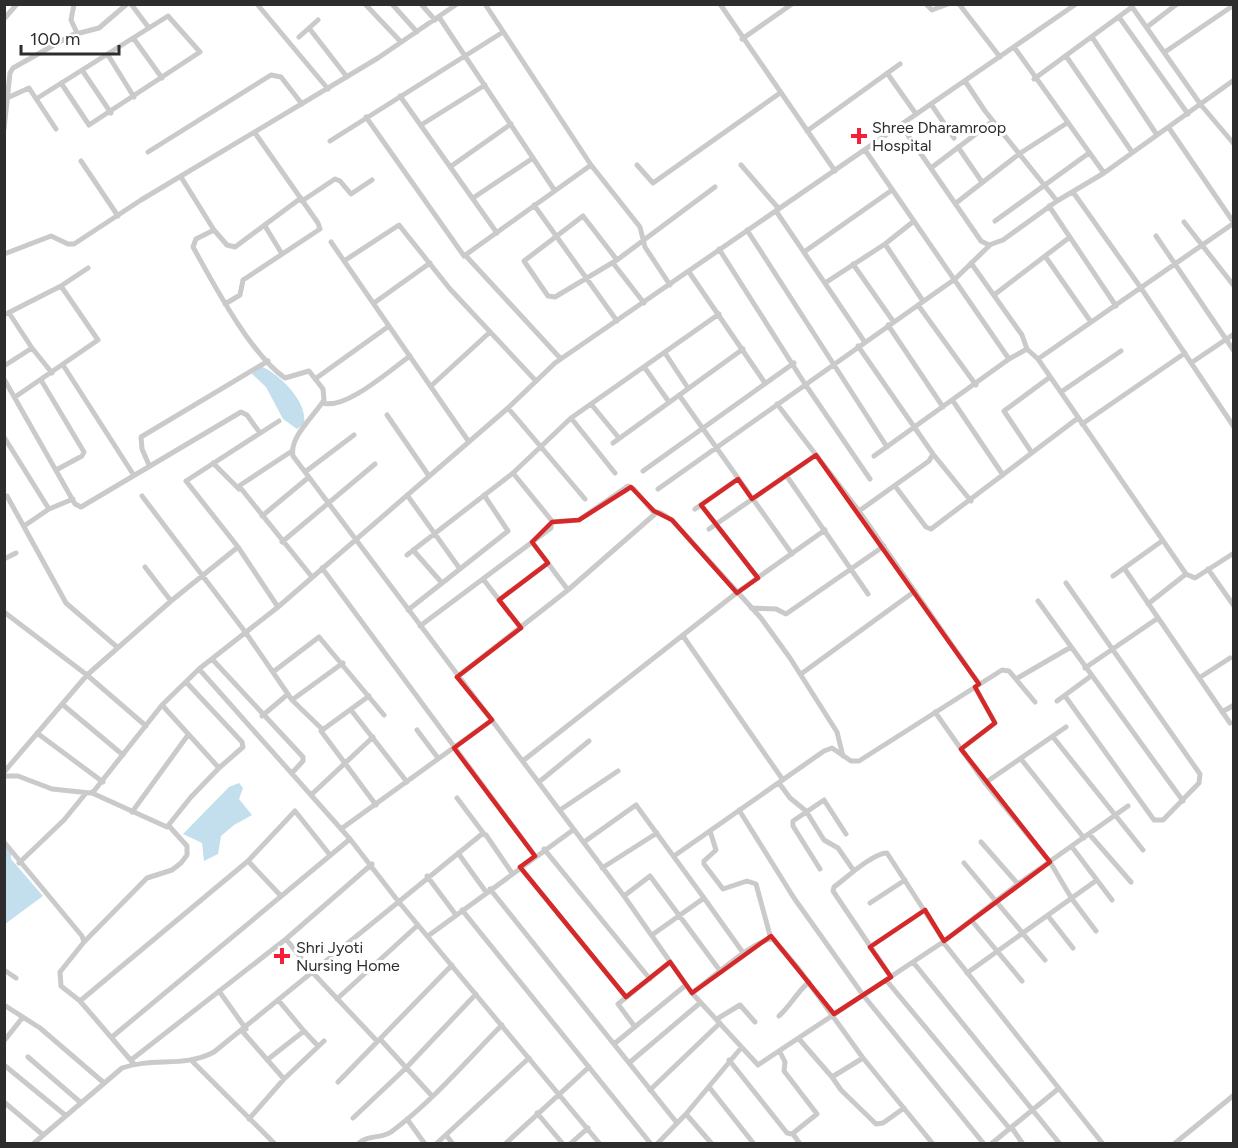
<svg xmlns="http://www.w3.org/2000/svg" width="1238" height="1148" font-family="Figtree,sans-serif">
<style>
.water{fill:#c3dfee}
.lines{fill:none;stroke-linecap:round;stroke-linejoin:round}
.street{stroke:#cacaca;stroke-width:5}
.marked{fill:none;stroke:#d62828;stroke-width:4.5;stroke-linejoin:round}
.poi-dot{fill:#f31f3b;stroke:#fff;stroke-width:2}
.labels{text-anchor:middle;stroke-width:6;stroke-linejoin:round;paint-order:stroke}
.poi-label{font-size:16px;fill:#2d2d2d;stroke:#fff;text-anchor:start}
</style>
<rect width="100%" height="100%" fill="#fff"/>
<path class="water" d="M 263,367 C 281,376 308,402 304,424 L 297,429 L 283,419 L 266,387 L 252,374 L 256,369 Z
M 239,783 L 243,788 L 239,799 L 252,815 L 234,825 L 221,836 L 218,854 L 204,861 L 202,843 L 183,834 L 229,787 Z
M 4,845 L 11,852 L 11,859 L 43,896 L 5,924 Z"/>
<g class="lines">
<path class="street" d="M 74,4 L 71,20 L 77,33
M 131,4 L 149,28
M 257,4 L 328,89
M 365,4 L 401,42
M 392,4 L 417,32
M 421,4 L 435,20
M 485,4 L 591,165 L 640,227 L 645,247 L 670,285
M 720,4 L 835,171
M 926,4 L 932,10 L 948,4
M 959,4 L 1000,57
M 1130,4 L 1201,105 L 1234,144
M 439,17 L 555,191
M 1119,17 L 1188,114
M 4,19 L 17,4
M 1147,27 L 1177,4
M 309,28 L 347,77
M 299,37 L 318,20
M 1092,37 L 1157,135
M 134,39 L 162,78
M 742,39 L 792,4
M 1014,47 L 1104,173
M 1165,52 L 1234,5
M 108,55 L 134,97
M 1066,56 L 1132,152
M 82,70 L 111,113
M 887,73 L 916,114
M 1034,79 L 1132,7
M 965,81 L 985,111 L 1057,201
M 400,96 L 497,233
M 7,98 L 29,88 L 56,129
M 36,99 C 80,71 124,44 168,16 L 200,52 L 89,125 L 61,83
M 931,104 L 954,138
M 366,117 L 464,256 L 591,165
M 421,125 L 485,85
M 901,125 L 981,241 L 989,245 L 1003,240 L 1057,201 L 1104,173 L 1234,80
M 1169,128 L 1234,223
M 4,129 L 10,73 L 13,68 L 72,35 L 99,28 L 127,4
M 807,131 L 900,64
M 330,141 L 503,32
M 958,147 L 982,182
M 865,150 L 1009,359 L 1027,349 L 1038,359 L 1186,574 L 1195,578 L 1234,553
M 148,152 L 271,75 L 281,77 L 302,104
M 81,161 L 118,216
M 637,165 L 653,183 L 780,93
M 741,165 L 779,209
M 450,167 L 511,124
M 931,168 L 993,121
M 181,177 L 214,230
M 1073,192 L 1141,288 L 1234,427
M 301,198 L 235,247 L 227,245 L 214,230 L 196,239 L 193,247 C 213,283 251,355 285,378 L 309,371 L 323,389 L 324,400 C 315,415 289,437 293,456 L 624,896 L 692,993 L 758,1065 L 943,942 L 1018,884 L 1128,806
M 473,198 L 533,158
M 302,201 L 335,179 L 340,181 L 351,194 L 372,180
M 956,203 L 1019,154 L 1067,123
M 534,205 L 617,321
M 1049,206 L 1116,306
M 776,211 L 864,341
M 995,221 L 1089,153
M 1184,222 L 1234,286
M 265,226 L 282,254
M 747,230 L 887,447
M 1156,236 L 1234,351
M 331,242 L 469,442
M 885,244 L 923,301
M 719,249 L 805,384 L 870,479
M 804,252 L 892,190
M 4,254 L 51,236 L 68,244 L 74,244 L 141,200 L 378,58 L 457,4
M 466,256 L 561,359
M 1045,256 L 1091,322
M 617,260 L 583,216 L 524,261 L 548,296 L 555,297 L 617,260 L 715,187
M 344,261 L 399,225 L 450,289 L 536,381
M 613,263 L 644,303
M 971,263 L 1022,335 L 1027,349
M 853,264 L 893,321
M 689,272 L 765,383
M 825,283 L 885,244 L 914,221
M 994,295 L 1070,237
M 374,303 L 430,263
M 225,304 L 240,295 L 243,280 L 320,229 L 318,223 L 255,133
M 918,305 L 976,385
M 4,315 L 61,286 L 88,268
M 888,325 L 943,407
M 858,346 L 933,454 L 929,461 L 859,511
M 32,348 L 52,373
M 665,353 L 688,388
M 1038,359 L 1234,223
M 1191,363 L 1234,334
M 63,365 L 133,474
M 4,366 L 32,348 L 9,313
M 645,368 L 669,402
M 4,379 L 75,504 L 81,507 L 241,412 L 247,415 L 260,433
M 315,379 L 389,326
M 41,380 L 84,452 L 82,456 L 58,469
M 431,386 L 490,332
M 1061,392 L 1121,351
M 679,395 L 792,554
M 15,397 L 98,340 L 61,286
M 953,401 L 1003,475
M 323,403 C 346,410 390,370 410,356
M 591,404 L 619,438
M 777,404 L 859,511 L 979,684
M 508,408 L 585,499
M 387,415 L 429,476
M 571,418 L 615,473
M 1082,424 L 1185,353
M 4,437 L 49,509
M 613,443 L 743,349
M 292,451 L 239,486 L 312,577
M 1032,453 L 1004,411 L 1050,377
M 933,454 L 971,501
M 874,456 L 1009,359
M 213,463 L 239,489
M 149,465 L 142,449 L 141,437 L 268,361
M 643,471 L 794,363
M 305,472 L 354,435
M 786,475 L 868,594
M 895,486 L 926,527 L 931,529 L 1078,418
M 658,489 L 955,279 L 990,245
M 407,495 L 460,569
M 7,496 L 66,603 L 117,647
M 142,496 L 246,633 L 292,700 L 323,730
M 701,505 L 758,578
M 695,509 L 738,479
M 655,512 L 661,513 L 672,520 L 761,618 L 790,658 L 837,732 L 843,756
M 262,516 L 309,477
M 24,526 L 49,509 L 73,499
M 709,529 L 816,455
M 282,542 L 375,464
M 532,542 L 568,590
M 413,550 L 442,583
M 407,555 L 513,473 L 571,418 L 719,314
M 4,559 L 16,553
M 145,567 L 171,601
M 322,568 L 535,856
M 1124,568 L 1230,723
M 1208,569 L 1234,606
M 1113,576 L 1162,541
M 483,579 L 521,628
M 499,600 L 548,563
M 1038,601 L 1183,801
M 1148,604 L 1186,574
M 278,607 L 238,547 L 186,481 L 279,421
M 751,608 L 776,609 L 786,614 L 884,546
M 408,610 L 508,531 L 484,495
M 4,612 L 87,675 L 146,726
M 420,626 L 551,528 L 552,521 L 513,473
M 683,636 L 783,780
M 212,659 L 303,757 L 303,761 L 292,773
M 1085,668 L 1158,618
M 199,669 L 350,839 L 398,901 L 600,1144
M 273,672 L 319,637 L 384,715
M 801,674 L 915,591
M 457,677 L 568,590 L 655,514 L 634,489 L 628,486 L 579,520 L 552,522
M 1199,678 L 1230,658
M 1016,679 L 1071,647
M 369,696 L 321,731 L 376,805
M 1065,696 L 1154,820 L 1163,820 L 1199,783 L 1200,774 L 1066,583
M 292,700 L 343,663
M 1057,701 L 1091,676
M 62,704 L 123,755
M 162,705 L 219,768
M 351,710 L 407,782
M 935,712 L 985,783 L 1050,862 L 1072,899 L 1096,931
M 1222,712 L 1234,705
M 262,716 L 288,694
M 417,730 L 438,758
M 37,733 L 103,782
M 1053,737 L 1143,850
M 961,749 L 995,723 L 975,687
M 1021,759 L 1084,838
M 524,760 L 739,591 L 825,530
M 4,772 L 87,675 L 171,601 L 238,547
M 4,776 L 18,776 L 52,789 L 90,793 L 94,791 L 162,705 L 199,669 L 278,607 L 508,408 L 555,363 L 1076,4
M 539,782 L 589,741
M 779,783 L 790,798 L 806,811 L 824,840 L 838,848 L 854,871
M 985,783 L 1066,727
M 92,793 L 167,827 L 191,797 L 219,768 L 243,747 L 242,742 L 186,682
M 311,795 L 373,737
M 457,798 L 484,834
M 560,810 L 618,771
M 739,810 L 794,898 L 863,995 L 984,1144
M 132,812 L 188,735
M 341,829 L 492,720
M 710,831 L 716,850 L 704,861 L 704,864 L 723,889 L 747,881 L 756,884 L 771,939
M 1090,835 L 1131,882
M 4,842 L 82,936 L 84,942
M 584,842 L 636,805 L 704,898 L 652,935
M 981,842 L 1018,884
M 1072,847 L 1112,900
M 544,849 L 650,979
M 458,853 L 486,892
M 674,856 L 824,751 L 832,748 L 851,761 L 859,761 L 1002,670 L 1009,671 L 1035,702
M 248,861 L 281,896
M 19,863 L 64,820 L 86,793
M 964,863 L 1045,960
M 520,867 L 626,997
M 602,868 L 657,833
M 820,869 L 793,826 L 793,821 L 824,800 L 846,834
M 427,876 L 456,915
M 490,889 L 677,1123
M 624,896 L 650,876 L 721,972
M 704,898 L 744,954
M 870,903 L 905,880
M 462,910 L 651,1144
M 1048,916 L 1073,948
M 972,921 L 1022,981
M 428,936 L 573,830
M 286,939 L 313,973 L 377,1041
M 943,942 L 1103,1144
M 870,947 L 925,910
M 913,962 L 1060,1144
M 4,970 L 16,978
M 967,973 L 1097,880
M 891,977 L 833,891 L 834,887 C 846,878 873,853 887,853 L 944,941
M 886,980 L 1010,1129
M 219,991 L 246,1029
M 692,993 C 709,981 754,939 773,939 L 798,968 L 863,1058 L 933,1144
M 337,999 L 418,925
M 80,1001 L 61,986 L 60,972 L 84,942 L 147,878 L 172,870 L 181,863 L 187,855 L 187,846 L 169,826
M 279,1001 L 304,1031
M 4,1005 L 40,1028 L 103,1082
M 779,1016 C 791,1005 797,992 809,982
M 717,1019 L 740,1005 L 755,1022
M 635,1027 L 618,1004 L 670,962
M 243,1032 L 284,1079
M 112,1037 L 350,839
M 380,1039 L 432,1096
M 799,1039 L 832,1077 L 863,1058
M 4,1041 L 23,1017
M 614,1044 L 686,985
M 28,1057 L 80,1102
M 131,1060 L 286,939 L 372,864
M 267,1060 L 304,1031 L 318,1046
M 729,1060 L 787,1133 L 792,1134 L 817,1114 L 784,1071 L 785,1062 L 780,1052
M 193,1062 L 275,1144
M 629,1063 L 700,1003
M 134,1064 L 80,1001 L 248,861 L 295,811 L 330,855
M 4,1065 L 65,1115
M 832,1077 L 841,1090 L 876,1124 L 883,1123 L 904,1108
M 338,1082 L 452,965
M 709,1087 L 754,1144
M 650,1090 L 720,1023
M 4,1102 L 43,1135
M 537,1113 L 563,1144
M 686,1114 L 712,1144
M 353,1118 L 406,1068 L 476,994
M 249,1119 L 284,1079 L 324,1041
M 407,1119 L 425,1144
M 1012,1128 L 1023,1144
M 793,1134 L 800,1144
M 446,1135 L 453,1144
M 33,1144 L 122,1068 C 152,1057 185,1068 214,1052 L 482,834 L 486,835 L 512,873
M 358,1144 C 368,1134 381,1139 391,1132 C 432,1102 466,1061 502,1025
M 436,1144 L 529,1058
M 505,1144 L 589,1067
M 570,1144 L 588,1128
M 657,1144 L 686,1114 L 741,1048
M 991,1144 L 1058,1089
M 1174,1144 L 1234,1095"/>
</g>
<path class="marked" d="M 816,455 L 979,684 L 975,687 L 995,723 L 961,749 L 1050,862 L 944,941 L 925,910 L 870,947 L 891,977 L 834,1014 L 771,936 L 692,993 L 670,962 L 626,997 L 520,867 L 535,856 L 454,748 L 492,720 L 457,677 L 521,628 L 499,600 L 548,563 L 532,542 L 552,522 L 579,520 L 631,487 L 654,511 L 672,520 L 737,593 L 758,578 L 701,505 L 738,479 L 752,499 Z"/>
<g class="poi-dot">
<path d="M856 127h6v6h6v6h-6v6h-6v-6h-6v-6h6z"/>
<path d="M279 947h6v6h6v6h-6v6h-6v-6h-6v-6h6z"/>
</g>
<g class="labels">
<g class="poi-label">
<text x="872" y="133">Shree Dharamroop<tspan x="872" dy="18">Hospital</tspan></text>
<text x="296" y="953">Shri Jyoti<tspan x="296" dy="18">Nursing Home</tspan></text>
</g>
</g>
<rect width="1238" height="1148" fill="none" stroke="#2d2d2d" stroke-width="12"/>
<path d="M21 45v9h98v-9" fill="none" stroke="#2d2d2d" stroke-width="3"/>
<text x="30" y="45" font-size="18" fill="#2d2d2d" stroke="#ffffff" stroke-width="4.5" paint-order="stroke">100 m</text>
</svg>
